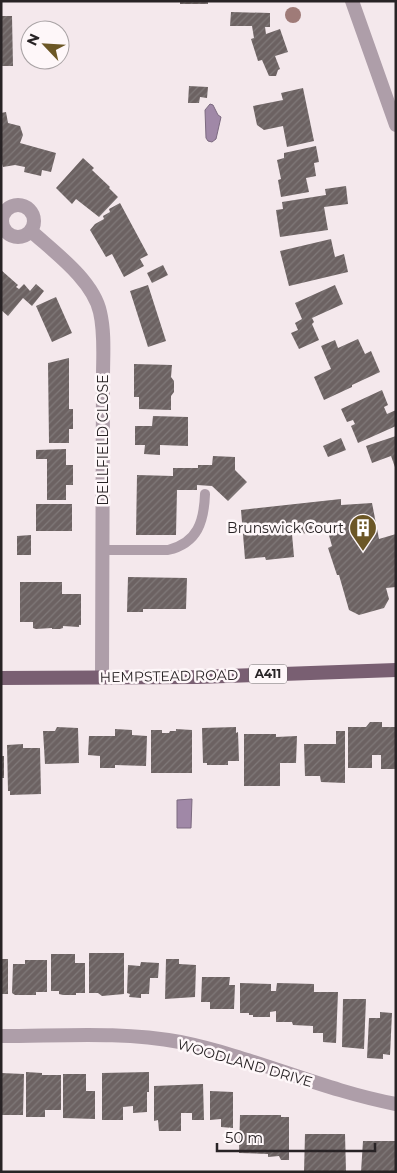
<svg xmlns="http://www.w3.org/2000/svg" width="397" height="1173" font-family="Montserrat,sans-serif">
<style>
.water{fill:#a088a7;stroke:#7c6a80}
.building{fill:url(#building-hatch)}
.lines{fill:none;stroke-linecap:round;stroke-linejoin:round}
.service{stroke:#ae9ea9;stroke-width:10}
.minor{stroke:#ae9ea9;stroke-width:14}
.primary{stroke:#795f72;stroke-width:14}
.tree{fill:#9f7b78}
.labels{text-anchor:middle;stroke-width:5;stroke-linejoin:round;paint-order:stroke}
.shield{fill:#fef7f9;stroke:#686365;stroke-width:1}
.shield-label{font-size:12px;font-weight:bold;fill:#282325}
.street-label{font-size:14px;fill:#282325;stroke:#fef7f9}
.poi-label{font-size:14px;fill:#282325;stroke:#fef7f9;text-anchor:end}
</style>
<defs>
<pattern id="building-hatch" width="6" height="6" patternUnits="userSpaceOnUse" patternTransform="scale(1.25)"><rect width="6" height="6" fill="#6c6262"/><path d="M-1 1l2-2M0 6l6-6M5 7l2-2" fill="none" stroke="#807979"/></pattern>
</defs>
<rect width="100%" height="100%" fill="#f4e8ec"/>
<path class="water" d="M 210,104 L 213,105 L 218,115 L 221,117 L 216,139 L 212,142 L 208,141 L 206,138 L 205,110 Z
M 192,799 L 191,828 L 177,828 L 177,800 Z"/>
<path class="building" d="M 180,1 L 208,1 L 208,4 L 180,4 Z
M 231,12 L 270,13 L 270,27 L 265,27 L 266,34 L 280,29 L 288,52 L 275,56 L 280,69 L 278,70 L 276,76 L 269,76 L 262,60 L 258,61 L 251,39 L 254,38 L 252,26 L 230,26 Z
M 1,16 L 12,16 L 13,66 L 1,66 Z
M 189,86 L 208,87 L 207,98 L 200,97 L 199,103 L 188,103 Z
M 303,88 L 314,141 L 287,147 L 283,126 L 264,130 L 257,125 L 253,106 L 283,100 L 281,93 Z
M 6,112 L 8,123 L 20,126 L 23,135 L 20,143 L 56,153 L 51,172 L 42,170 L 41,176 L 24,172 L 25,167 L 15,165 L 3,167 L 1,160 L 1,113 Z
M 316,146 L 319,162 L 314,163 L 316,176 L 306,178 L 309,192 L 281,197 L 278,180 L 281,179 L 277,160 L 284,158 L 284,153 Z
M 83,158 L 94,168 L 92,170 L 110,187 L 109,188 L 118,197 L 99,217 L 76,199 L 72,204 L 56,188 Z
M 346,186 L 348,204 L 324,207 L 328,230 L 280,237 L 276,210 L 283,209 L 282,202 L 326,195 L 325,189 Z
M 120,203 L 148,255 L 140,259 L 144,266 L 124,277 L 112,254 L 106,257 L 90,230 L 95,224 L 104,219 L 103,216 L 110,212 L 109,209 Z
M 331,239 L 335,257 L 344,254 L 348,272 L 289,286 L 280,251 Z
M 163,265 L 168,275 L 152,283 L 147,273 Z
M 1,270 L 18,285 L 16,287 L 19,289 L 24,284 L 30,291 L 36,284 L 44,291 L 32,306 L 23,298 L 8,316 L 1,310 Z
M 148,285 L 166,341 L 148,347 L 130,291 Z
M 335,285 L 343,304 L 312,318 L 314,322 L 312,324 L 319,340 L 299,349 L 291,333 L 298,330 L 295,323 L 302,319 L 295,303 Z
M 56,297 L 72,333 L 52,342 L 36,306 Z
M 358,339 L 365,354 L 371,351 L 380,372 L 352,385 L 352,387 L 324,400 L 314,377 L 331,369 L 321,346 L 335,340 L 338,348 Z
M 69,358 L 69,409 L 73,409 L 73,429 L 69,429 L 69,443 L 49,443 L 48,363 Z
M 134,364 L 172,365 L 171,377 L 174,381 L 174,392 L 171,396 L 171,410 L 139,409 L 139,397 L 134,397 Z
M 382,390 L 388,405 L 384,407 L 387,414 L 396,410 L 396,426 L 358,443 L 351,426 L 355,424 L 353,420 L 347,422 L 341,409 Z
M 153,416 L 188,417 L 188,446 L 160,445 L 160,455 L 144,454 L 145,445 L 135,445 L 135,426 L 152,426 Z
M 396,436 L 396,470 L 391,456 L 372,463 L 366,446 Z
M 341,438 L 346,450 L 328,457 L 323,446 Z
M 66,449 L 66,465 L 73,465 L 73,485 L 66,485 L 66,500 L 47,500 L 47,459 L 36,459 L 36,450 Z
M 213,456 L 235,457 L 235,470 L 247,482 L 228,501 L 212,486 L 197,485 L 197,490 L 177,490 L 176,535 L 136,535 L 137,475 L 173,476 L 173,468 L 198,468 L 198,465 L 212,465 Z
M 341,499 L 341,505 L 372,503 L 379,539 L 396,534 L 396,587 L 386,588 L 389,599 L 384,608 L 359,615 L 349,610 L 339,575 L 337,575 L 328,548 L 332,546 L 328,532 L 292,534 L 294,557 L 266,560 L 265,557 L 245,559 L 241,510 Z
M 36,504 L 72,504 L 72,531 L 36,531 Z
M 31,535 L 31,555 L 17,555 L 17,536 Z
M 128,577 L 187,578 L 186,609 L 143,609 L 143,612 L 127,612 Z
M 20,582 L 62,582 L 62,594 L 81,594 L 81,625 L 79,625 L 79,627 L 63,626 L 63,628 L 60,629 L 52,629 L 52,628 L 36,629 L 33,628 L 33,622 L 20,622 Z
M 370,722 L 382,722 L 382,727 L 396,727 L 396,769 L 381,769 L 381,755 L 372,755 L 372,768 L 348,768 L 348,727 L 366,727 Z
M 57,727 L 78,728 L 79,763 L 45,764 L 43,731 L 55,731 Z
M 236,727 L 236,733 L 238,732 L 239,761 L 228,761 L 228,765 L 207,765 L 207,763 L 203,763 L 202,728 Z
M 115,729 L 132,730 L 132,735 L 147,736 L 146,766 L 115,765 L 115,768 L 100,768 L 100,756 L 88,755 L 89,736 L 115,736 Z
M 176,729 L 192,730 L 192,773 L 151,773 L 151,730 L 162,730 L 162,733 L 169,733 L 170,731 L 176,731 Z
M 336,731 L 345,731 L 345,783 L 321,782 L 320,776 L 305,776 L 304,744 L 336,744 Z
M 244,734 L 276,734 L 276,737 L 297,736 L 296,763 L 280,763 L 280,786 L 244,786 Z
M 23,744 L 23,748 L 40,748 L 41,794 L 10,795 L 10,791 L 8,791 L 7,745 Z
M 1,756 L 4,756 L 4,778 L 1,778 Z
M 89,953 L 124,953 L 124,994 L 102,996 L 98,993 L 89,993 Z
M 51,954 L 75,954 L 75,963 L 85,963 L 85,993 L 76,993 L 76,995 L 63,995 L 59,994 L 59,991 L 51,991 Z
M 1,959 L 8,959 L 8,994 L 1,994 Z
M 166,959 L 179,959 L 179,964 L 196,965 L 195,997 L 165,999 Z
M 25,960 L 47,960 L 47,992 L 36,992 L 36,995 L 15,995 L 12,993 L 13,964 L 25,964 Z
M 141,962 L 159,963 L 158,978 L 150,978 L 149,994 L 141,994 L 141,998 L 129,997 L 130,994 L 127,993 L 128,965 L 140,966 Z
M 202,977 L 230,977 L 229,985 L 235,985 L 234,1009 L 210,1009 L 210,1002 L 201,1002 Z
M 240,983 L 271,984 L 271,991 L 276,991 L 277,983 L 314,984 L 314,992 L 338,992 L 336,1043 L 323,1042 L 323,1033 L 313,1033 L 313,1026 L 293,1025 L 292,1022 L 276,1022 L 276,1011 L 270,1012 L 270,1017 L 253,1017 L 253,1015 L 249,1015 L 249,1013 L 240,1013 Z
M 343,999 L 366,999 L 364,1049 L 342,1047 Z
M 380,1012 L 392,1013 L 390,1055 L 383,1054 L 383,1059 L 367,1058 L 369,1018 L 380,1018 Z
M 26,1072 L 42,1073 L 42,1075 L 61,1075 L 61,1110 L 45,1110 L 45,1117 L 26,1117 Z
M 149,1072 L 149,1092 L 147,1092 L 147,1112 L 133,1113 L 133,1106 L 123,1107 L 123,1120 L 102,1120 L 102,1073 Z
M 1,1073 L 24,1074 L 23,1115 L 1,1115 Z
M 63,1074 L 86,1074 L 86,1091 L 95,1091 L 95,1119 L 63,1118 Z
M 203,1084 L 204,1120 L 192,1120 L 192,1113 L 181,1113 L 181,1131 L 159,1131 L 158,1120 L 154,1121 L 154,1086 Z
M 210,1091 L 233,1092 L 233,1128 L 221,1127 L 221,1119 L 210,1120 Z
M 240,1115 L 281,1115 L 281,1117 L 289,1117 L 289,1160 L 281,1160 L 279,1156 L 268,1157 L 268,1154 L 239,1153 Z
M 305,1134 L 345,1134 L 346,1171 L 304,1172 Z
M 363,1141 L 396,1141 L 396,1172 L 361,1172 Z"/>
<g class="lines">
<path class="service" d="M 102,550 L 168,550 C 198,543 204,521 205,494"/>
<path class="minor" d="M 352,1 L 396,125
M2 221a16 16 0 1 1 32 0a16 16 0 1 1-32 0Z
M 31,231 C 54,252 93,280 100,312 C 105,333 103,356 103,377 L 102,677
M 1,1036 C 60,1036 122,1031 180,1042 C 254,1057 322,1090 396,1104"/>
<path class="primary" d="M 1,678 L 197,677 L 396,670"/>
</g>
<circle class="tree" cx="293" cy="15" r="8"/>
<defs>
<symbol id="building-pin" viewBox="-11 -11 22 30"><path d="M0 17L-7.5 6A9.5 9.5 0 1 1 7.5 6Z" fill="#6c5726" stroke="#fef7f9"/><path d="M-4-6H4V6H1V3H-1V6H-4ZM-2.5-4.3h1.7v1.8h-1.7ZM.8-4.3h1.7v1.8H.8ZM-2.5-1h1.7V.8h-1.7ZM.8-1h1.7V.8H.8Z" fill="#fff"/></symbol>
</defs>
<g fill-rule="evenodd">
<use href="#building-pin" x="347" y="512" width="32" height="43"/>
</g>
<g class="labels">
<rect class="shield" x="249" y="664.5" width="38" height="19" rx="4"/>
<g class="shield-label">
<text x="268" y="678">A411</text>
</g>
<g class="street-label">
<text transform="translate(103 440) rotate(-90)" y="5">DELLFIELD CLOSE</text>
<text transform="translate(169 676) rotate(-1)" y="5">HEMPSTEAD ROAD</text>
<text transform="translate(245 1063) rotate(16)" y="5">WOODLAND DRIVE</text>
</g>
<g class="poi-label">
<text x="344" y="533">Brunswick Court</text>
</g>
</g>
<rect width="397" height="1173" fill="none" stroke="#282325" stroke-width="5"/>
<g transform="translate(45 45) rotate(295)"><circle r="24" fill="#fef7f9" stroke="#a8a2a4"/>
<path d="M0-4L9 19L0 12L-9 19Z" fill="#6c5726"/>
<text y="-8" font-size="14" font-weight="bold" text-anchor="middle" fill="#282325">N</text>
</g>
<path d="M217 1143v8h158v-8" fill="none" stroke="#282325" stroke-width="2.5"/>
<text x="225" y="1143" font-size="15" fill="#282325" stroke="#fef7f9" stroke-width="4" paint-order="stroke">50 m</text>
</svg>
